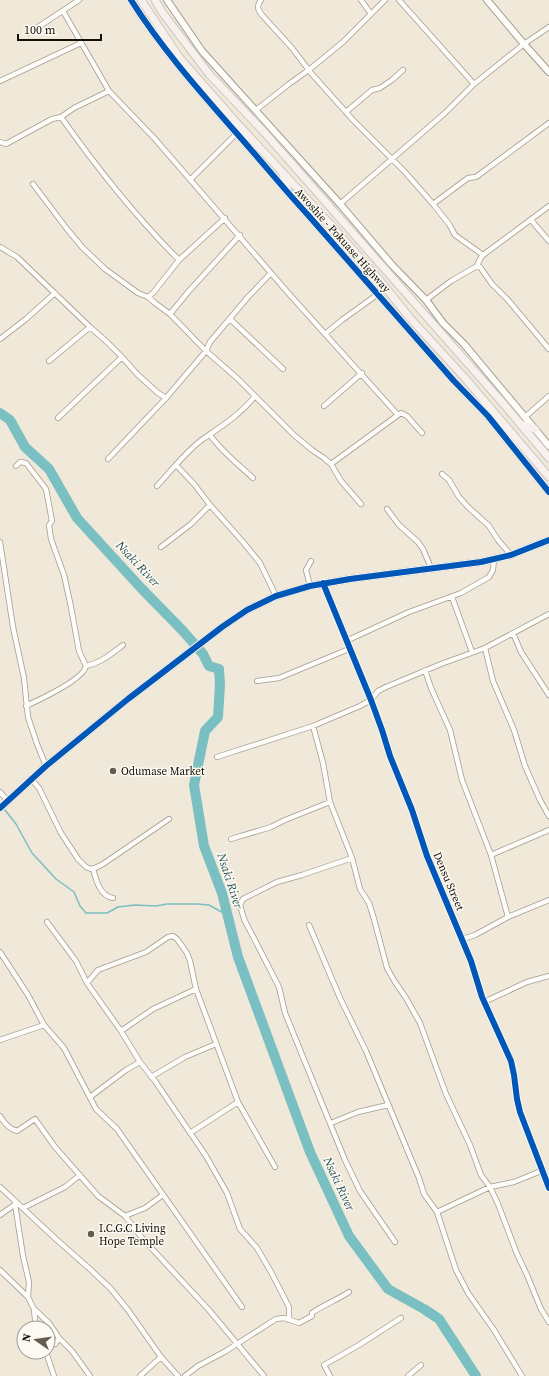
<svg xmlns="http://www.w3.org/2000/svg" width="549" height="1376" font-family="'Source Serif 4',serif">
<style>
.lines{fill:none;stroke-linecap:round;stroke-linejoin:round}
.stream{stroke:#7abfc1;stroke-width:1.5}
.river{stroke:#7abfc1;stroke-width:10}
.street-casing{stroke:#a29c90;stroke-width:6}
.secondary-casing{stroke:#a29c90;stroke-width:8}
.primary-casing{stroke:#cbc7bf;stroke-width:9}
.street{stroke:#fdfcf9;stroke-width:4.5}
.secondary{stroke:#fdfcf9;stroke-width:6}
.primary{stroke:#f7f0ed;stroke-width:7}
.cycleway-casing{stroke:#fdfaf4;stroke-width:8}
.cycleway{stroke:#0057b8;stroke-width:6}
.poi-dot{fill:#625c50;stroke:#fdfaf4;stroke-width:1.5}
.labels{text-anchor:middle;stroke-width:3;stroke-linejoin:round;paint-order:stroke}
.street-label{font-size:11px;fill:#151006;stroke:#fdfaf4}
.poi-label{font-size:11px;fill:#151006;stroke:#fdfaf4;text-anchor:start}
.water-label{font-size:12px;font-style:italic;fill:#275458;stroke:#fdfaf4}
</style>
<rect width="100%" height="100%" fill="#f0e8d8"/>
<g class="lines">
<path class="stream" d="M 5,810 L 16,824 L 32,853 L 56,879 L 74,892 L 80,906 L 86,913 L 107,913 L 118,907 L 135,905 L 156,906 L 167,904 L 197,904 L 209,905 L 227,915"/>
<path class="river" d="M 0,413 L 10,420 L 25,447 L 49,469 L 77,518 L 141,588 L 183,631 L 203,654 L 209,666 L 219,669 L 220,684 L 218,717 L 205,731 L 194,785 L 204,846 L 222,893 L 238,957 L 310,1152 L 349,1236 L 388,1289 L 424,1309 L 439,1319 L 476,1376"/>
<defs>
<path id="street" d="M 261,0 C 256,6 258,10 262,15 L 292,48 L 311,73 L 353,120 L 404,171 L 433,204 L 449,224 L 455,235 L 483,255
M 361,0 L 371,14
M 399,0 L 474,84
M 63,11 L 109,91 L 155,139 L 290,295 L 398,415 L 401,413 L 407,416 L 422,433
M 29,33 L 79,0
M 0,81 L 81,43
M 256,110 L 289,84 L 310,69 L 343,42 L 385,0
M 346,112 L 372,90 L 380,88 L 392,80 L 403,70
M 61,117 C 97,168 136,217 179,260
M 0,142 L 6,144 L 52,119 L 61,117 L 74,108 L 109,91
M 190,180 L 237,133
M 33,184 L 67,229 L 82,247 L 105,269 L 138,293 L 148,297 L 153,293 L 179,260 L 225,218
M 340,204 L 445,113 L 474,84 L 524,44 L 549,27
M 433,204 L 468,178 L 476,177 L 549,123
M 531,220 L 549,241
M 0,247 L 17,257 L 90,327 L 107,342 L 122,357 L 137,374 L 158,393 L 166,398
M 477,266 L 480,267 L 492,284 L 508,300 L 549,349
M 148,297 L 155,303 L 170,314 L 206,351 L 237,378 L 294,435 L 312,450 L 324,458 L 331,464 L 341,481 L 361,504
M 426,300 L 451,281 L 477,266 L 480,259 L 483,255 L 549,206
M 170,314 L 189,291 L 240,235
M 230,319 L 283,369
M 325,334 L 342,320 L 378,294
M 0,339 L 26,319 L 55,293
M 49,361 L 90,327
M 324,406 L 362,373
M 525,417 L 549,396
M 58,418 L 122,357
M 210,435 C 222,452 238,464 253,478
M 108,459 L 166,398 L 206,351 L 210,342 L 248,297 L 271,273
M 331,464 L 398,415
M 176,465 L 194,484 L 210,505 L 243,542 L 260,563 L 276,596
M 16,466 L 20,462 L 26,463 L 46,489 L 52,521 L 49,525 L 51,539 L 64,575 L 71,607 L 79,651 L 86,666 C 84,679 39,700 26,706
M 442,474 L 449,480 L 459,497 L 468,507 L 489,526 L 498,540 L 511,555
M 157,486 C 172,470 186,451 203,439 C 222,426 241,414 255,396
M 387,509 L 399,525 L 418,542 L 423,549 L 431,568
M 0,542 L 13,627 L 24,678 L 28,717 L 37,744 L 46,766
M 161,547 L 191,524 L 210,505
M 323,583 L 371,700 L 382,730 L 390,756 L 412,810 L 427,856 L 471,961 L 482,997 L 511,1061 L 514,1075 L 517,1099 L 520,1112 L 549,1188
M 310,586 L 306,570 L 311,561
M 452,597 L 472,652
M 513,633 L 521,652 L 549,695
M 346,641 L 409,612 L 461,593 L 489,577 L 493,570 L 494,559
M 485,648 L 493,681 L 514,730 L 525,766 L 540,800 L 549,816
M 86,666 C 101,663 111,654 123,645
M 425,670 L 431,688 L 450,730 L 462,780 L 491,855 L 508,917
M 257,681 L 279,678 L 349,649
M 313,726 L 323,763 L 330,802 L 352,858 L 360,889 L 369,903 L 374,919 L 387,968 L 395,982 L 406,998 L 420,1023 L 446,1094 L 470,1145 L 481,1175 L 490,1187 L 498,1204 L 517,1254 L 527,1275 L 541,1309 L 549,1322
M 217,757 L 313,726 L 360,706 L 371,700 L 378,691 L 386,687 L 441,664 L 485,648 L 549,614
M 31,779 L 39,788 L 61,833 L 78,859 L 86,867 L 91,869 L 95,868 L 103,864 L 169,819
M 0,792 L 8,801
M 231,839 L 271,827 L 285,820 L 330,802
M 491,855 L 549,830
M 352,858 L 302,875 L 277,882 L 243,899 L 240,905 L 244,919 L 279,987 L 285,1013 L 345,1160 L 360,1191 L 395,1242
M 93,869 C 96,880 100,896 113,898
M 47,922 L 76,961 L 87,983 L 121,1031 L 140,1062 L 155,1081 L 206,1156 L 227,1193 L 240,1229 L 257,1248 L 271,1272 L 289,1307 L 289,1320
M 309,925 L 340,998 L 366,1051 L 419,1178 L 424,1194 L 437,1212 L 456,1270 L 468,1293 L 494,1330 L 522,1376
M 463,939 L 475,935 L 508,917 L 549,900
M 0,952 L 28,995 L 44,1025 L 64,1048 L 96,1109 L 117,1129 L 242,1307
M 87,983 L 98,970 L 146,952 L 168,937 L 173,936 L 177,939 L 187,953 L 190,961 L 196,989 L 238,1102 L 275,1167
M 484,1002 L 527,982 L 549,976
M 121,1031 L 153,1009 L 196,989
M 0,1040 L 44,1025
M 151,1077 L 185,1057 L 216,1044
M 90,1097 L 126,1070 L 140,1062
M 0,1116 C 4,1123 9,1129 17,1131 L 35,1119 L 55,1147 L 98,1196 L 125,1216 L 142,1238 L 209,1310 L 264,1376
M 331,1123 L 358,1112 L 388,1105
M 190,1133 L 238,1102
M 0,1187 L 57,1240 L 91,1270 L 111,1289 L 128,1310 L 161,1357 L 178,1376
M 15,1204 L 23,1256 L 29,1282 L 28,1297
M 23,1208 L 65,1187 L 80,1175
M 437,1212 L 490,1187 L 514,1182 L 541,1171
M 0,1215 L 17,1203
M 125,1216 L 145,1208 L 163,1195
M 0,1270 L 28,1297 L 34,1309 L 49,1323 L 59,1338 L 72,1351 L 90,1376
M 34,1310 L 36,1328
M 48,1345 L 55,1344 L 59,1338
M 46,1352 L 54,1376
M 140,1376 L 161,1357
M 185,1376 L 198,1366 L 226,1351 L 276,1319 L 284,1318 L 299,1323 L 312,1316 L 312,1313 C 323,1305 337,1300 349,1292
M 330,1376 L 324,1365 L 359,1345 L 401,1318
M 408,1376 L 421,1365"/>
<path id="secondary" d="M 131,0 C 160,46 196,87 232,128 C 258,157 282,187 308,215 L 454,381 L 488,416 L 549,492
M 167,0 L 202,51 L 340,204 L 392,265 L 426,300 L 443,323 L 464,344 L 549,446
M 487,0 L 524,44 L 549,72
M 0,808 L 46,766 L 128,699 L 222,627 L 247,610 L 276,596 L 310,586 L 350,579 L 481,562 L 511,555 L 549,540"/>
<path id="primary" d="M 141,0 L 179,57 L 236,122 L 331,225 L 378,278 L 409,317 L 464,377 L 549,477
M 155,0 L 162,12 L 209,74 L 264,132 L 501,401 L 549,458
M 283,174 L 289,194
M 520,424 L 535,429"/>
</defs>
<use href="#street" class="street-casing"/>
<use href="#secondary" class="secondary-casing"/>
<use href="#primary" class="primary-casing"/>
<use href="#street" class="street"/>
<use href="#secondary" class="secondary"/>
<use href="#primary" class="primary"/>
<defs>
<path id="cycleway" d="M 131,0 C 160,46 196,87 232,128 C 258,157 282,187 308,215 L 454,381 L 488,416 L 549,492
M 323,583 L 371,700 L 382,730 L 390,756 L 412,810 L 427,856 L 471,961 L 482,997 L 511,1061 L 514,1075 L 517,1099 L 520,1112 L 549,1188
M 0,808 L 46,766 L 128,699 L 222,627 L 247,610 L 276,596 L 310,586 L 350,579 L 481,562 L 511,555 L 549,540"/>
</defs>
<use href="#cycleway" class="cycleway-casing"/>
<use href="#cycleway" class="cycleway"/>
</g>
<g class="poi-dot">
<circle cx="113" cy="771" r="4"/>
<circle cx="91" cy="1234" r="4"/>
</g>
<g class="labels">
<g class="street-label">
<text transform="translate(343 240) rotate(48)" y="4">Awoshie - Pokuase Highway</text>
<text transform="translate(449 881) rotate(67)" y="4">Densu Street</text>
</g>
<g class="poi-label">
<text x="121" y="775">Odumase Market</text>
<text x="99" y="1232">I.C.G.C Living<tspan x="99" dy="13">Hope Temple</tspan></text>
</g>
<g class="water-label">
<text transform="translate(138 564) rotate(47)" y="4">Nsaki River</text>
<text transform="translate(230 881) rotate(72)" y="4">Nsaki River</text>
<text transform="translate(339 1184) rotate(65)" y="4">Nsaki River</text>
</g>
</g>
<g transform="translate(36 1340) rotate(283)"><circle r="19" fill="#fdfaf4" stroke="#a09c95"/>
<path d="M0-3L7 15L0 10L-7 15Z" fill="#625c50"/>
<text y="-6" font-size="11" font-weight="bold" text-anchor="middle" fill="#151006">N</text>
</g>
<path d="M18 34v6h83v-6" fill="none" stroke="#151006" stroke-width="2"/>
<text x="24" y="34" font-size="12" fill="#151006" stroke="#fdfaf4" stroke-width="3" paint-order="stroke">100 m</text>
</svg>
